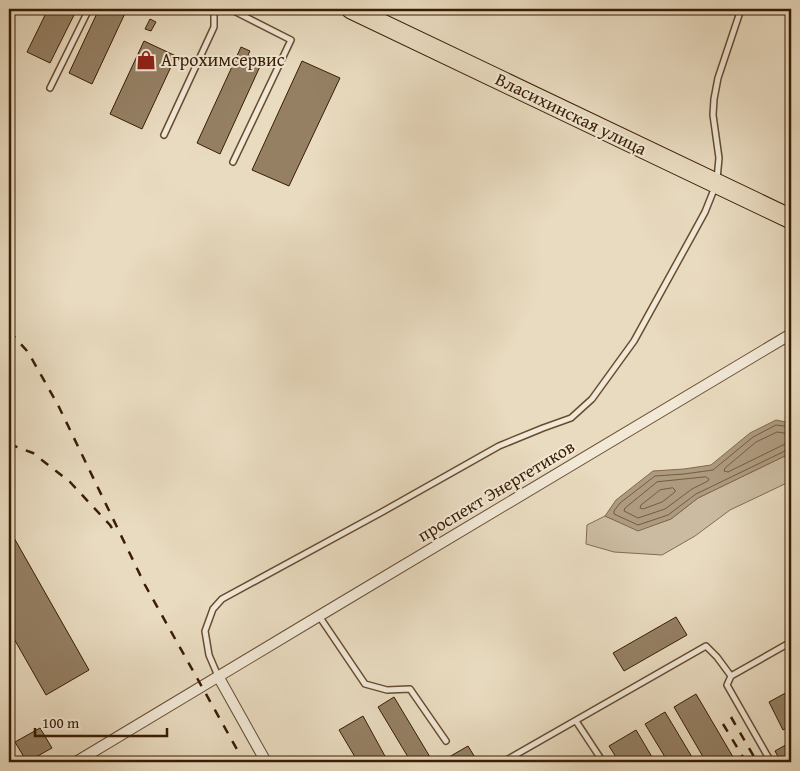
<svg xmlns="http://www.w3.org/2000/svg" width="800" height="771" font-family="'Gentium Book Plus',serif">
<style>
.green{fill:#cbbba0;stroke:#826c50}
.water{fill:#ae9a7f;stroke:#80684d}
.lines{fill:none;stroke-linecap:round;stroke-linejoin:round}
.shore{stroke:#745c40;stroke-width:1}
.building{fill:#958064;stroke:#3a1d01}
.lane-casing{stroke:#664c31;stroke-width:8}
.street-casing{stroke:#664c31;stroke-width:12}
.highway-casing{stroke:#3a1d01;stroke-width:21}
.lane{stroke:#f1e8d6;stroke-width:5}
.street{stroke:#f1e8d6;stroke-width:10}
.highway{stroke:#e9dbc0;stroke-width:19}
.rail{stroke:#3a1d01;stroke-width:2.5;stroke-dasharray:9 9;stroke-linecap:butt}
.labels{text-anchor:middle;stroke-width:4;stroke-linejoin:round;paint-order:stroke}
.poi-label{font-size:18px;fill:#3a1d01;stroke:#f1e8d6;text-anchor:start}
.street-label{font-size:18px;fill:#3a1d01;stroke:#f1e8d6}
</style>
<rect width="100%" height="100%" fill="#e9dbc0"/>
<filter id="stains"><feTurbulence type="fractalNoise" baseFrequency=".004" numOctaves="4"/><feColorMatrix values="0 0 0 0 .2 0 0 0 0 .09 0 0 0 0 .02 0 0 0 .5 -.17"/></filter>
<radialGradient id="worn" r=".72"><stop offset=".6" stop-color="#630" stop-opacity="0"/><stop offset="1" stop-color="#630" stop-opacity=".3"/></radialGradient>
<path class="green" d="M 791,453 L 791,481 L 730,510 L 695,536 L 662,555 L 614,552 L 586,544 L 587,525 L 605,516 L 638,530 L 671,519 L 698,498 Z"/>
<path class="water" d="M 776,420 L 791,423 L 791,453 L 698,498 L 671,519 L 638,531 L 605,516 L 616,500 L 653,471 L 684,469 L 711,465 L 750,433 Z"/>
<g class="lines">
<path class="shore" d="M 791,427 L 776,425 L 753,437 L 713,470 L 684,474 L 655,476 L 620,503 L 614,511 L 614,514 L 638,525 L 668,515 L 696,494 L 787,450 L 791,449
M 791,434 L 777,432 L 756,442 L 725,468 L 724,471 L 728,472 L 785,444 L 791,443
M 706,477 L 709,479 L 708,481 L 692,489 L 665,509 L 638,518 L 624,511 L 625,508 L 657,482 Z
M 673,488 L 675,490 L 675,492 L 662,502 L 643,509 L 640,508 L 641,505 L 660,490 Z"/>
</g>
<path class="building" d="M 48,9 L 77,9 L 50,63 L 27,52 Z
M 99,9 L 127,9 L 92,84 L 69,73 Z
M 150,19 L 156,22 L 151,31 L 145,29 Z
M 144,41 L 176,56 L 142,129 L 110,114 Z
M 241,47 L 250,51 L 248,55 L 262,62 L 220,154 L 197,143 Z
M 302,61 L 340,78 L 289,186 L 252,170 Z
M 9,529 L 89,670 L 46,695 L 9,630 Z
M 676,617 L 687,635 L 624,671 L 613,653 Z
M 791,690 L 791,726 L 783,730 L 769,702 Z
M 696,694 L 736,762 L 706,762 L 674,707 Z
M 394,697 L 433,762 L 411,762 L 378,707 Z
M 665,712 L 695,762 L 668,762 L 645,724 Z
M 363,716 L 386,758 L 378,762 L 358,762 L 339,730 Z
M 40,728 L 52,748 L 27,762 L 15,742 Z
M 636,730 L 655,762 L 619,762 L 609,746 Z
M 791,742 L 791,758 L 781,762 L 775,751 Z
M 468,746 L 476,759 L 470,762 L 452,762 L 449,757 Z"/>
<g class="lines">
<defs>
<path id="lane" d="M 230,9 L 291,40 L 233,162
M 50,88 L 89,9
M 164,135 L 214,27 L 214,9
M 717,179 L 719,158 L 713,115 L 714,99 L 718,78 L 741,9
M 319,616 L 365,684 L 387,690 L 410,689 L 446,741
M 218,676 L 209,655 L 205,631 L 213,609 L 222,599 L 382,512 L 499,446 L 543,428 L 571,418 L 592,399 L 634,341 L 693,234 L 705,212 L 715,187
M 731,676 L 791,642
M 576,721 L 603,762
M 503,762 L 706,646 L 717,657 L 731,676 L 727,685 L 771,762"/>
<path id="street" d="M 218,676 L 266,762
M 76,762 L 319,616 L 791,334"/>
<path id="highway" d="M 351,9 L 791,219"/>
</defs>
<use href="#lane" class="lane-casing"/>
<use href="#street" class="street-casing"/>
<use href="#highway" class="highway-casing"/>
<use href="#lane" class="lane"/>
<use href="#street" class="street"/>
<use href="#highway" class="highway"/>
<path class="rail" d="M 9,331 L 28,352 L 58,405 L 145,585 L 244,762
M 9,444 L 33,453 L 70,482 L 110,525 L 115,533
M 731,717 L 757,762
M 723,724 L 746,762"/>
</g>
<defs>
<symbol id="shop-bare" viewBox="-9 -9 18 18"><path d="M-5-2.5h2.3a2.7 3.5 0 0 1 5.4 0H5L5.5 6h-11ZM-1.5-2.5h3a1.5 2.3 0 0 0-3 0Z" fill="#8f2418" stroke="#f1e8d6" stroke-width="2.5" paint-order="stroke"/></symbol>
</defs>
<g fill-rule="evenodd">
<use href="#shop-bare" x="132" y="46" width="28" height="28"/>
</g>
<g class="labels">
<g class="poi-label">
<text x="161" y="66">Агрохимсервис</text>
</g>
<g class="street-label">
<text transform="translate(571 114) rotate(26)" y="6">Власихинская улица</text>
<text transform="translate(496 491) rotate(-31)" y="6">проспект Энергетиков</text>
</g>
</g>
<rect width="800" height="771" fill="none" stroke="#e9dbc0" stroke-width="30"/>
<rect x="10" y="10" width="780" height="751" fill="none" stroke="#3a1d01" stroke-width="2.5"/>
<rect x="15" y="15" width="770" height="741" fill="none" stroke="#3a1d01"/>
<path d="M35 728v8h132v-8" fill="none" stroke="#3a1d01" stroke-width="2.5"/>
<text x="42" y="728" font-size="15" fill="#3a1d01" stroke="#f1e8d6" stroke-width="4" paint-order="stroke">100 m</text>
<rect width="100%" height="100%" filter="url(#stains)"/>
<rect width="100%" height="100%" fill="url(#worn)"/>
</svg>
